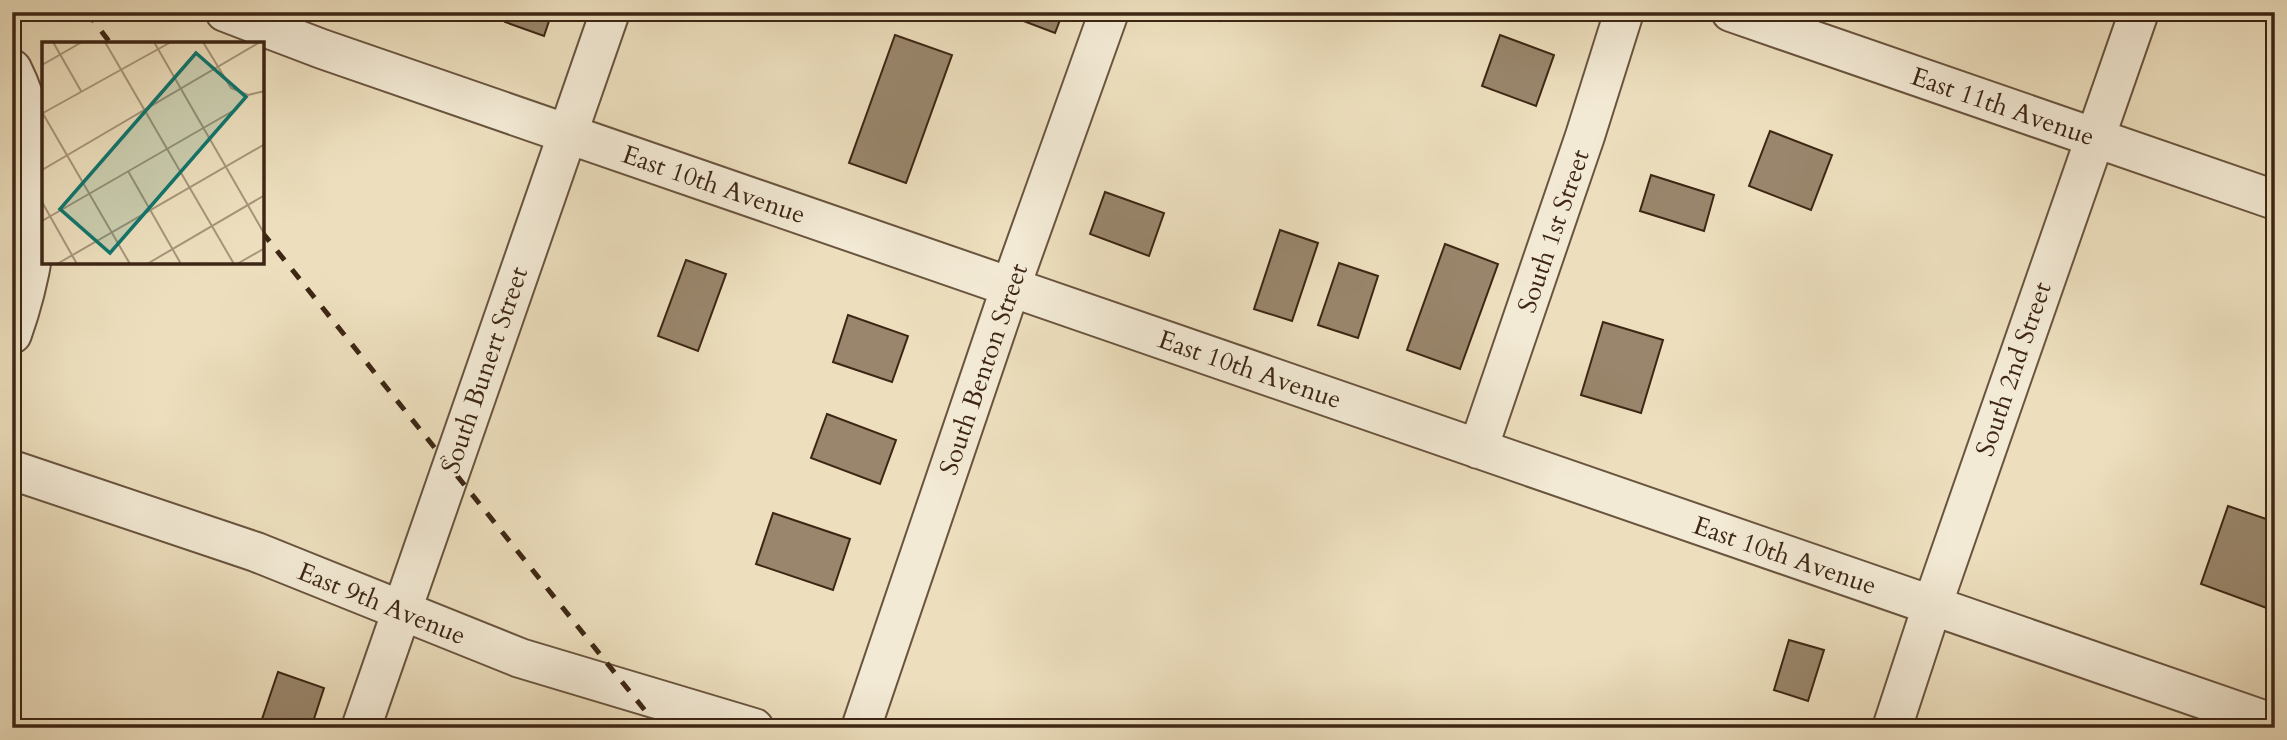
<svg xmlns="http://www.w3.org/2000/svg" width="2287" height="740" font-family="Cardo,serif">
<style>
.building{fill:#99866c;stroke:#3d2614;stroke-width:2}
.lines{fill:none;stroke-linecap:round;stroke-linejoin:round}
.minor-casing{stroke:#69543e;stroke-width:42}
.minor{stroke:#f3ead5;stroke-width:38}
.rail{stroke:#3d2614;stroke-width:5;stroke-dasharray:12 12;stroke-linecap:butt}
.labels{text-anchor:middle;stroke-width:5;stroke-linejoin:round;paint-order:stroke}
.street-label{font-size:26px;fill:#3d2614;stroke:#f3ead5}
.inset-road{fill:none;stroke:#a7957a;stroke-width:2}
.view{fill:#0f766e;fill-opacity:0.15;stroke:#0f766e;stroke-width:3.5}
.inset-edge{fill:none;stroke:#3d2614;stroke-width:3.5}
</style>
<rect width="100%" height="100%" fill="#eddfbe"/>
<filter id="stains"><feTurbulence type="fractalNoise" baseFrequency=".00286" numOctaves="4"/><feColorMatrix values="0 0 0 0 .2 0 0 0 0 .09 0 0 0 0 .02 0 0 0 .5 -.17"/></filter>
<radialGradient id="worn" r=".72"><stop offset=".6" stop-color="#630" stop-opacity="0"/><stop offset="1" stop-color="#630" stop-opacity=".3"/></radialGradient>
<path class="building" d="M 508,12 L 552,12 L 544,36 L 505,22 Z
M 1005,12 L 1063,12 L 1055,33 L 1005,14 Z
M 1197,12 L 1222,12 L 1219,21 Z
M 895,35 L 952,55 L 906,183 L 849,163 Z
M 1500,35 L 1554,55 L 1536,106 L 1482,86 Z
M 1770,131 L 1832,155 L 1811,210 L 1749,186 Z
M 1651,175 L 1714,195 L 1704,231 L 1640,211 Z
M 1105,192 L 1164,213 L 1149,256 L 1090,234 Z
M 1280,230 L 1318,243 L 1292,321 L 1254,309 Z
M 1445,244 L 1498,264 L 1460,369 L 1407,350 Z
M 686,260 L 726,274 L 698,351 L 658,336 Z
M 1339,263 L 1378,276 L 1358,338 L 1318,325 Z
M 848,315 L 908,336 L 892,382 L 833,362 Z
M 1603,322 L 1663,340 L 1641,413 L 1581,395 Z
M 827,414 L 896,440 L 880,484 L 811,458 Z
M 2228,506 L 2275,522 L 2272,546 L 2275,547 L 2275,611 L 2201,584 Z
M 773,513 L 850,539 L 833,590 L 756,564 Z
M 1789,640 L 1824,650 L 1808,701 L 1774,690 Z
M 278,672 L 324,688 L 311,728 L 259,728 Z"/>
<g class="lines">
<defs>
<path id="minor" d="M 225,12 L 322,49 L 2275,724
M 1731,12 L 2275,200
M 12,69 C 52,149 41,252 12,334
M 1478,449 L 1585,136 L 1624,12
M 12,470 L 256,552 L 520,658 L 754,728
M 361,728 L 610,12
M 861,728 L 1011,286 L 1109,12
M 1892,728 L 1932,606 L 2139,12"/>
</defs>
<use href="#minor" class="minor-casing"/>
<use href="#minor" class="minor"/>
<path class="rail" d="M 87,12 L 111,44
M 262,232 L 659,728"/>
</g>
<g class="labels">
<g class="street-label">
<text transform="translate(2003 106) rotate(19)" y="9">East 11th Avenue</text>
<text transform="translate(714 184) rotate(19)" y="9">East 10th Avenue</text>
<text transform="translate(1553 231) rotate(-71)" y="9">South 1st Street</text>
<text transform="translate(983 369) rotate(-71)" y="9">South Benton Street</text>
<text transform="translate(1250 369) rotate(19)" y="9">East 10th Avenue</text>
<text transform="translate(2013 369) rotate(-71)" y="9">South 2nd Street</text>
<text transform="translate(484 370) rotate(-71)" y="9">South Bunert Street</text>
<text transform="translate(1785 555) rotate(19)" y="9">East 10th Avenue</text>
<text transform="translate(382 603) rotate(22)" y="9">East 9th Avenue</text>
</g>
</g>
<g transform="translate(42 42)">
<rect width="222" height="222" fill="#eddfbe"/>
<path class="inset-road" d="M 11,0 L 39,49M 63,0 L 192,222M 112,0 L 223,193M 161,0 L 189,46 L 206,53 L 223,49M 0,23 L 40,0M 0,70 L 88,222M 1,71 L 129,0M 0,128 L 218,0M 86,129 L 139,222M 0,160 L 35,222M 0,179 L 196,66M 15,222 L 223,102M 105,222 L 223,153M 195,222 L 223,206"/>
<path class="view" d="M 154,11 L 204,55 L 68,211 L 18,167 Z"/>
<rect width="222" height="222" class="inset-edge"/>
</g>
<rect width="2287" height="740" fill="none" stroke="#eddfbe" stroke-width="42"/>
<rect x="14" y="14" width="2259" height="712" fill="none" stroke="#3d2614" stroke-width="3.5"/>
<rect x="21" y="21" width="2245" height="698" fill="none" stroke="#3d2614" stroke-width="2"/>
<rect width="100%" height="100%" filter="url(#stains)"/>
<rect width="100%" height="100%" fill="url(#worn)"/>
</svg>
